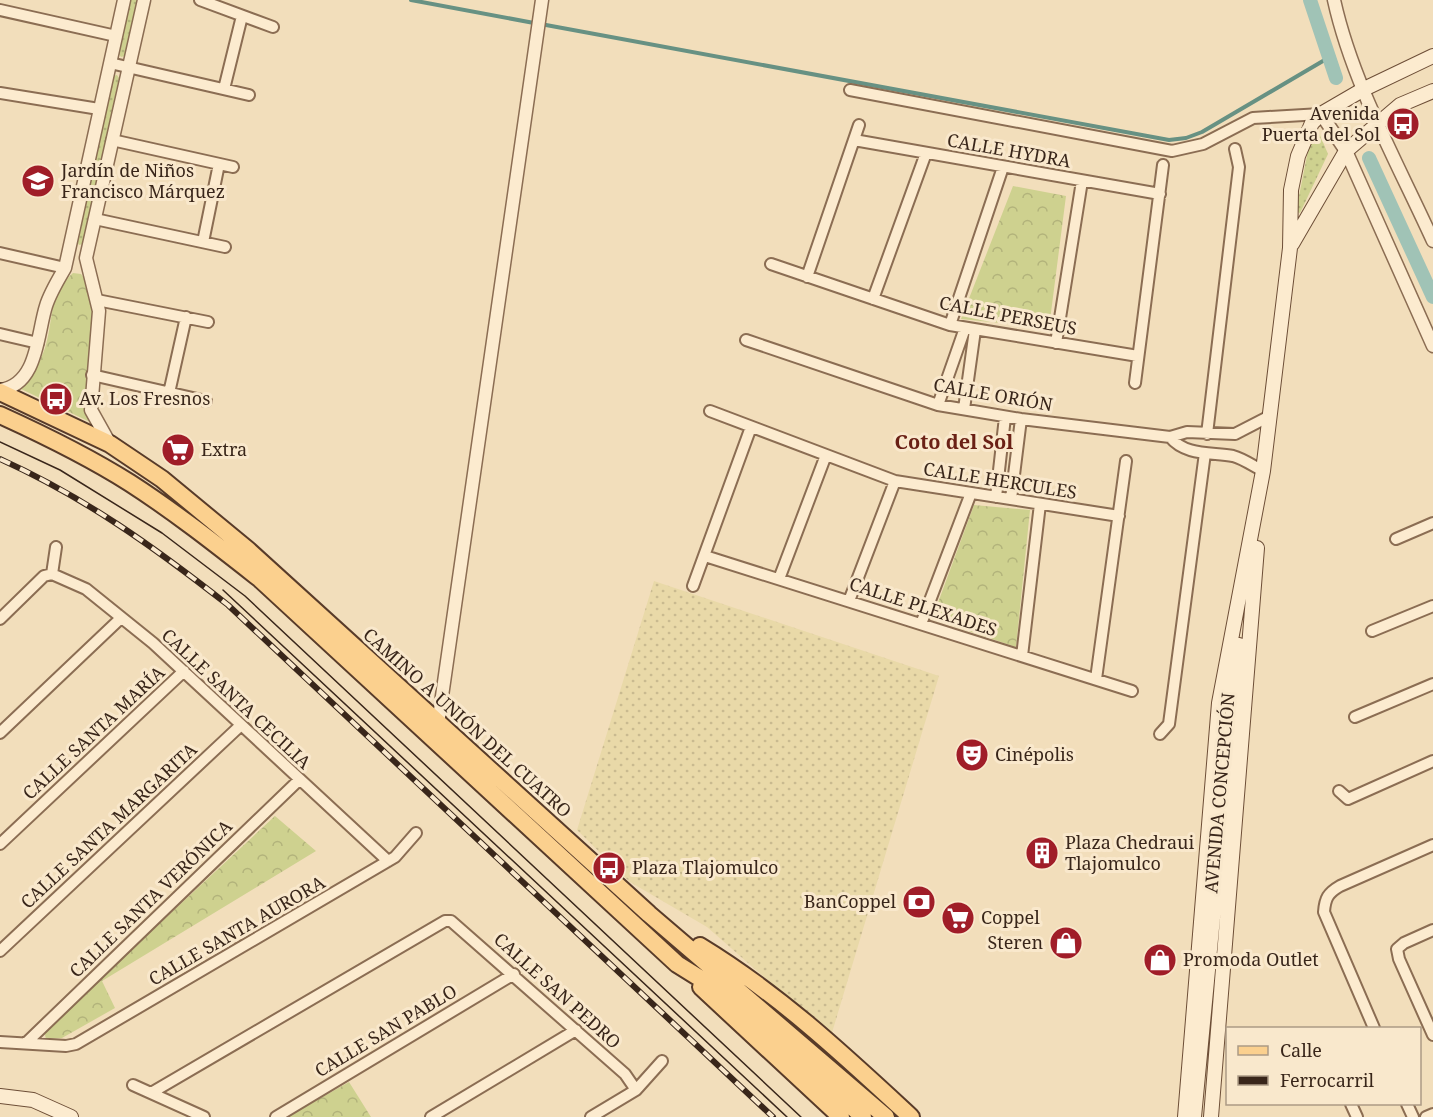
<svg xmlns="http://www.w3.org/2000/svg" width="1433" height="1117" font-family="'Noto Serif',serif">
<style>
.farmland{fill:url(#farmland-dots)}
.grass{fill:url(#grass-dots)}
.forest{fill:url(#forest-crowns)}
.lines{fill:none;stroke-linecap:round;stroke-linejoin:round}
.stream{stroke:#679183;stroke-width:4}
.canal{stroke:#a0c3b6;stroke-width:14}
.minor-casing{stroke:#8b6d53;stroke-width:14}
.tertiary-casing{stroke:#8b6d53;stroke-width:15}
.secondary-casing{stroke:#6d4e37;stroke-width:16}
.primary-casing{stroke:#583b29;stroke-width:20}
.minor{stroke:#fcebcf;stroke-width:10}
.tertiary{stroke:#fcebcf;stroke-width:12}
.secondary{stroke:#fcebcf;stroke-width:14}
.primary{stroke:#fbd08e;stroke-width:16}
.tram{stroke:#39261a;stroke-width:1.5}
.rail-casing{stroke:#39261a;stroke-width:6}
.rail{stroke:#f9e8cc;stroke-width:4;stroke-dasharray:11;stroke-linecap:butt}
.labels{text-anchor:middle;stroke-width:6;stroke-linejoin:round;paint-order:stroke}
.poi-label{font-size:18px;fill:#39261a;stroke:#f9e8cc;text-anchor:start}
.street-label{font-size:18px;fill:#39261a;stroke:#f9e8cc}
.neighbourhood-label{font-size:20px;font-weight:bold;fill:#6a2015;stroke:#f9e8cc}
</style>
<defs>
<pattern id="farmland-dots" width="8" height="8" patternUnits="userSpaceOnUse" patternTransform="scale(1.5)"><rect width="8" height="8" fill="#e9d9a8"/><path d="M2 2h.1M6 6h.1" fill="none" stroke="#c9ba90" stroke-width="1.8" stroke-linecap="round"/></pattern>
<pattern id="grass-dots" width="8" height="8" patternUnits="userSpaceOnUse" patternTransform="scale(1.5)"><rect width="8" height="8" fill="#ced18f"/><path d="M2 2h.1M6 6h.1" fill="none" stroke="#b2b37b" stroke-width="1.8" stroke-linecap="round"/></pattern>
<pattern id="forest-crowns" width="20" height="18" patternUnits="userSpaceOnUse" patternTransform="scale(1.5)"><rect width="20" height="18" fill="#ced18f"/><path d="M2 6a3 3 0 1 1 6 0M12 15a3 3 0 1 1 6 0" fill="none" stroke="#b2b37b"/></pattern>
</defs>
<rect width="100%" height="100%" fill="#f2debb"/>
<path class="farmland" d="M 654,581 L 939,676 L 831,1036 L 707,927 L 630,882 L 577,830 Z"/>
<path class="grass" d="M 129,0 L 138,0 L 125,56 L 121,57 L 118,53 Z
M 117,75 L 119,78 L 83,244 L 79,245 L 77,242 L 112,76 Z
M 1319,133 L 1328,154 L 1300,213 L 1297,212 L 1297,206 L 1309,146 L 1315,134 Z"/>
<path class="forest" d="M 1013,186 L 1066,196 L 1049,328 L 961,319 Z
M 73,273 L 81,274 C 114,313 74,377 90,422 L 21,389 C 30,376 40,363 45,348 C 54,320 48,294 73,273 Z
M 974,505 L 1030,510 L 1016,647 L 932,619 Z
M 275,816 L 316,851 L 102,981 L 115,1008 L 62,1038 L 46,1039 L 44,1031 Z
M 349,1082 L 371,1117 L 287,1117 Z"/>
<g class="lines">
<path class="stream" d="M 411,0 L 534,23
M 546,25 L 1169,140 L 1186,138 L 1202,132 L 1328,58"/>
<path class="canal" d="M 1310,0 L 1336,78
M 1369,158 L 1433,297"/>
<defs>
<path id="minor" d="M 200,0 L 273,27
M 0,10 L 116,36
M 110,63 L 249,95
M 224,89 L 242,16
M 850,90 L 1172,151 L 1203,144 L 1253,118 L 1321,114
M 0,93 L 99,109
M 112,140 L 233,167
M 854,140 L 1160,194
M 95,219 L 225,247
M 203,242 L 219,164
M 0,253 L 65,268
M 771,264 L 950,325 L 1138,356
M 807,277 L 859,125
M 873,299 L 926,153
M 97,300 L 208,322
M 950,325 L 1003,167
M 0,334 L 38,343
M 746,340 L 938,405 L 1021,419 L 1170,437 L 1187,432 L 1235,434 L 1270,416
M 1056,343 L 1082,181
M 92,375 L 206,401
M 1135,383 L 1163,165
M 169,393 L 186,317
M 938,405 L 965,328
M 964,409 L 975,330
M 710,411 L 895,481 L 1119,516
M 1207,434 L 1239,167 L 1235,149
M 1170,437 C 1185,456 1212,452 1233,456 C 1244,459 1253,466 1263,471
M 996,497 L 1005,417
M 1011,499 L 1021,419
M 1396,539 L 1433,523
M 705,556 L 1132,691
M 52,574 L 86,589 L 153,643 L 388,861
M 779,579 L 826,455
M 693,586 L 751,427
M 849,601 L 895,481
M 0,619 L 44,576 L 52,574 L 56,547
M 921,624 L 971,493
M 1372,631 L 1433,606
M 1022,656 L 1040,504
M 1096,679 L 1126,461
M 1355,717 L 1433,684
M 0,733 L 121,618
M 1160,734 L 1169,724 L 1205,453
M 1339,791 L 1348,799 L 1433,761
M 0,844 L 184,671
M 1433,930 L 1404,943 L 1397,949 L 1399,959 L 1433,1035
M 0,951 L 240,726
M 1374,1028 L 1324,912 C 1325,898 1328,893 1340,886 L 1433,845
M 0,1042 L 66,1046 L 76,1044 L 395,857 L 416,833
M 26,1043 L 299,780
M 133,1085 L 204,1117
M 151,1093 L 445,921 L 451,921 L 625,1074 L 636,1090
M 1351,1104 L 1357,1117
M 1407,1104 L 1413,1117
M 276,1117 L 514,974
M 431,1117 L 576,1030
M 591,1117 L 636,1090 L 662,1061
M 1426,1117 L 1433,1114"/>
<path id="tertiary" d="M 1334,0 C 1352,82 1398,164 1433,241
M 1321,114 L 1346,151 L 1433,346
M 0,390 C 38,385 37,334 46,306 C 50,293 58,280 65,268 L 124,0
M 110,444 L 91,410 L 99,311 L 86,258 L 144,0
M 438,724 L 542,0"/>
<path id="secondary" d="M 1292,244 L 1346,151 L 1400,105 L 1433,91
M 0,1096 L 33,1100 L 71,1117
M 1185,1117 L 1219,703 L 1263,471 L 1290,248 L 1291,190 L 1298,156 L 1312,123 L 1321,114 L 1364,89 L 1433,56
M 1194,1117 L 1239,645
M 1211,1117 L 1257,548"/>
<path id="primary" d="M 0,392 L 110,444 L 162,479 L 248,550 L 649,914 L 886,1117
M 0,415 C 44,435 89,457 130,483 C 175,512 218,546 260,579 L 677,964 L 722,992 L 767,1027 L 863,1117
M 700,946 C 779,994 844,1055 911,1117
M 701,987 L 841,1117"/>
</defs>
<use href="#minor" class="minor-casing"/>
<use href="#tertiary" class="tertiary-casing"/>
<use href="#secondary" class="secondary-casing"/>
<use href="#primary" class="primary-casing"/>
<use href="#minor" class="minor"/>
<use href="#tertiary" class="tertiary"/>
<use href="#secondary" class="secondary"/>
<use href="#primary" class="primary"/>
<path class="tram" d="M 0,442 L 60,470 L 162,533 L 245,596 L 801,1117
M 223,590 L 787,1117"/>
<defs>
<path id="rail" d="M 0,459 C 86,498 154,547 228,605 L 773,1117"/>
</defs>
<use href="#rail" class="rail-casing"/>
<use href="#rail" class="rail"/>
</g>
<defs>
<symbol id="bus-disc" viewBox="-11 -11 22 22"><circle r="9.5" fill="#a01d28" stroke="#f9e8cc"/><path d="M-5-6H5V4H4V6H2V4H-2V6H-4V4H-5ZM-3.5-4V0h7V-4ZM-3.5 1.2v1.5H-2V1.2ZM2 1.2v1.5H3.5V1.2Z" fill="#fff"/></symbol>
<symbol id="school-disc" viewBox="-11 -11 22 22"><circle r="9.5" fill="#a01d28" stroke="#f9e8cc"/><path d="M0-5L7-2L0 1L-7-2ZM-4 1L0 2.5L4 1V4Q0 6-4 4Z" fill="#fff"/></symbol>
<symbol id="supermarket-disc" viewBox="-11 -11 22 22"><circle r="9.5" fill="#a01d28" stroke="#f9e8cc"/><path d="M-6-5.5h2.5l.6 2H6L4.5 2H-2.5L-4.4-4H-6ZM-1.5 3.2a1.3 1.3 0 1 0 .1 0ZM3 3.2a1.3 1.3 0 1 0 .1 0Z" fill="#fff"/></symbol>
<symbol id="theatre-disc" viewBox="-11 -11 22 22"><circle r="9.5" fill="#a01d28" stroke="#f9e8cc"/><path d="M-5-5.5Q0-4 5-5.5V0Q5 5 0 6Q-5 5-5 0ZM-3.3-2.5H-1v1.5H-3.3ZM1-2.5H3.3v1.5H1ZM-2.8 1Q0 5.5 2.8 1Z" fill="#fff"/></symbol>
<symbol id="building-disc" viewBox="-11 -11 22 22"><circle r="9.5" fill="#a01d28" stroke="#f9e8cc"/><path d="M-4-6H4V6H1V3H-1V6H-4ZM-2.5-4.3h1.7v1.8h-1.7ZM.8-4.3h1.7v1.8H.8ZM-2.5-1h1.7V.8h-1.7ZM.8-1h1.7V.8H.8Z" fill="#fff"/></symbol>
<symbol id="bank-disc" viewBox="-11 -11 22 22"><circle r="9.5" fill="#a01d28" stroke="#f9e8cc"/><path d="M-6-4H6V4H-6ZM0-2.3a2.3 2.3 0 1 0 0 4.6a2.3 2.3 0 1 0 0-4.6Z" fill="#fff"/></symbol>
<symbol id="shop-disc" viewBox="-11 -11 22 22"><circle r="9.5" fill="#a01d28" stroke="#f9e8cc"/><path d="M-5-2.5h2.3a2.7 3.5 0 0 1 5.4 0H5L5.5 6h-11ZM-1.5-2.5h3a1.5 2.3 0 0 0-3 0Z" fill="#fff"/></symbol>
</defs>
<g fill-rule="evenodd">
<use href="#bus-disc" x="1384" y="105" width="38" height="38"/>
<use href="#school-disc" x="19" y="162" width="38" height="38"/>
<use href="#bus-disc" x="37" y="380" width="38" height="38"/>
<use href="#supermarket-disc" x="159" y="431" width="38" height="38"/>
<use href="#theatre-disc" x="953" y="736" width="38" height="38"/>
<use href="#building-disc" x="1023" y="834" width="38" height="38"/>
<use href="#bus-disc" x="590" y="849" width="38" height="38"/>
<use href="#bank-disc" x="900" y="883" width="38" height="38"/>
<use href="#supermarket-disc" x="939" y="899" width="38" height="38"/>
<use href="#shop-disc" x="1047" y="924" width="38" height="38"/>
<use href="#shop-disc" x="1141" y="941" width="38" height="38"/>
</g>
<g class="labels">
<g class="poi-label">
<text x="1380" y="120" text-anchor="end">Avenida<tspan x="1380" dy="21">Puerta del Sol</tspan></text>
<text x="61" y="177">Jardín de Niños<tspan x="61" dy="21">Francisco Márquez</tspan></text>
<text x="79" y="405">Av. Los Fresnos</text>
<text x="201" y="456">Extra</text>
<text x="995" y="761">Cinépolis</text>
<text x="1065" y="849">Plaza Chedraui<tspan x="1065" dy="21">Tlajomulco</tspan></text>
<text x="632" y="874">Plaza Tlajomulco</text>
<text x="896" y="908" text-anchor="end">BanCoppel</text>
<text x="981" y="924">Coppel</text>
<text x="1043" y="949" text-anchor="end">Steren</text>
<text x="1183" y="966">Promoda Outlet</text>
</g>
<g class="street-label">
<text transform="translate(1009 151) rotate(10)" y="6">CALLE HYDRA</text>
<text transform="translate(1008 316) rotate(11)" y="6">CALLE PERSEUS</text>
<text transform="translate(993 395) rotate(10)" y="6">CALLE ORIÓN</text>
<text transform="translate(1000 481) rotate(9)" y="6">CALLE HERCULES</text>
<text transform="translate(923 607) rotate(18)" y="6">CALLE PLEXADES</text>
<text transform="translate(236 699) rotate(43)" y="6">CALLE SANTA CECILIA</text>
<text transform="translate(467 723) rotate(42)" y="6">CAMINO A UNIÓN DEL CUATRO</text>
<text transform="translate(94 733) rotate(-43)" y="6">CALLE SANTA MARÍA</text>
<text transform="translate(1220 793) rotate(-85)" y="6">AVENIDA CONCEPCIÓN</text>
<text transform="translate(109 826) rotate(-43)" y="6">CALLE SANTA MARGARITA</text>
<text transform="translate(151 899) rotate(-44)" y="6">CALLE SANTA VERÓNICA</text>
<text transform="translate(237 931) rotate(-30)" y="6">CALLE SANTA AURORA</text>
<text transform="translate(557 991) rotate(42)" y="6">CALLE SAN PEDRO</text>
<text transform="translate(386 1031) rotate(-31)" y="6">CALLE SAN PABLO</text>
</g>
<g class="neighbourhood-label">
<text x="954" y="449">Coto del Sol</text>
</g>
</g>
<rect x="1226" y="1027" width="195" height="78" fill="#f9e8cc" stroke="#ac9a85" stroke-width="1.5"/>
<rect x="1238" y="1046" width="30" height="9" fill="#fbd08e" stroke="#ac9a85" stroke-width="1.5"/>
<text x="1280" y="1057" font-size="18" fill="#39261a">Calle</text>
<rect x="1238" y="1076" width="30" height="9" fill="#39261a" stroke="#ac9a85" stroke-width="1.5"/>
<text x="1280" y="1087" font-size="18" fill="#39261a">Ferrocarril</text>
</svg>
